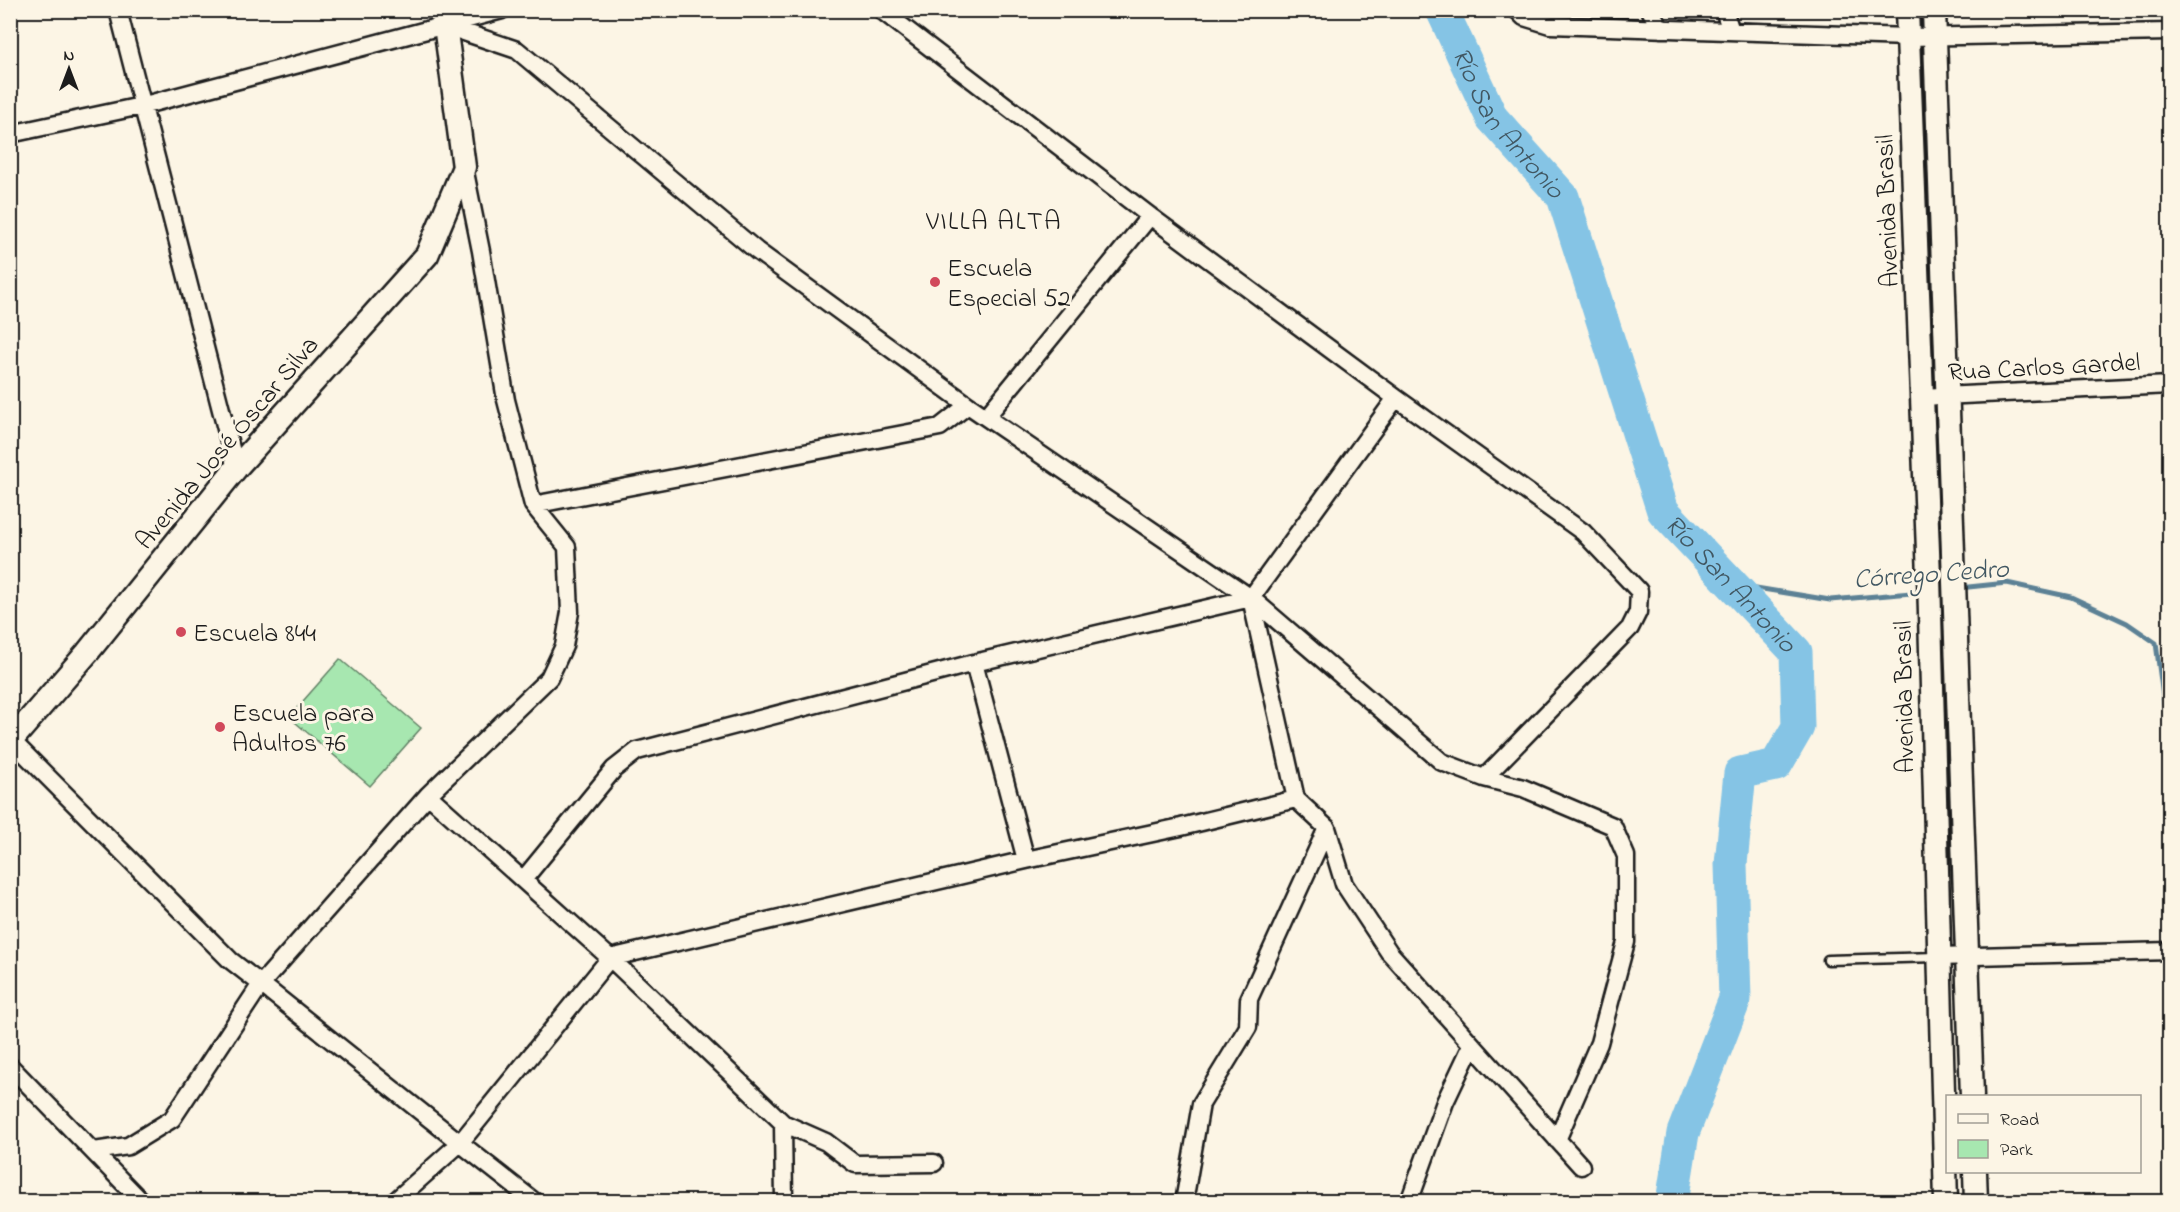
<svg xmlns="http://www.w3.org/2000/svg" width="2180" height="1212" font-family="'Indie Flower',sans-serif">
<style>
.green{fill:#a7e7b0;stroke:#628266;stroke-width:1.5}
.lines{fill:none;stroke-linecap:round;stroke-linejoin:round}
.stream{stroke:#5b8195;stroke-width:5}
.river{stroke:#85c4e5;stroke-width:33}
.lane-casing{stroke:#1c1c1c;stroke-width:13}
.street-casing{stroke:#1c1c1c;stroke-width:21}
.secondary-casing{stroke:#1c1c1c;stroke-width:27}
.lane{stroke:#fcf5e5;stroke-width:8}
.street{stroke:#fcf5e5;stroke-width:16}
.secondary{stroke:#fcf5e5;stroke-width:22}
.poi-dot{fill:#d1495b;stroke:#fcf5e5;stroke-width:2}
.labels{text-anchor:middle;stroke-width:6;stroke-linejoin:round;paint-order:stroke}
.street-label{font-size:26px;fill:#1c1c1c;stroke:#fcf5e5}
.poi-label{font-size:26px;fill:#1c1c1c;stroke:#fcf5e5;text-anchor:start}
.water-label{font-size:27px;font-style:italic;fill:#415762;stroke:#fcf5e5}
.neighbourhood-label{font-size:27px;letter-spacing:1.5px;fill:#1c1c1c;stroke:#fcf5e5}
</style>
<rect width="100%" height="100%" fill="#fcf5e5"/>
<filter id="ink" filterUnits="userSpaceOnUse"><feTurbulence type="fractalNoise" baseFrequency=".0167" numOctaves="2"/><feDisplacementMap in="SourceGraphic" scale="12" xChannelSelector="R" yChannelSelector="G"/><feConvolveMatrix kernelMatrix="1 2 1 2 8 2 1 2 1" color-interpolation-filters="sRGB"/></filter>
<g filter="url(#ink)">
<path class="green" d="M 340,659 L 421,728 L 370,786 L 289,717 Z"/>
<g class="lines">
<path class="stream" d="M 1732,584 L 1830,600 L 1923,592
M 1959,588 L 2007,583 L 2071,597 L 2127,623 L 2156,643 L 2170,751"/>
<path class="river" id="s1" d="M 1442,10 L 1492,118 L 1563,197 L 1663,511 L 1796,652 L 1798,727 L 1776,765 L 1740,773 L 1731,864 L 1735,999 L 1683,1133 L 1672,1202"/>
<defs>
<path id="lane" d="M 1828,960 L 1937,957"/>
<path id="street" d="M 118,10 L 236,468
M 881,10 L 1150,216 L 1396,398 L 1583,532 L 1639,591 L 1638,612 L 1630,628 L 1484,778
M 1517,10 L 1524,17 L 1550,25 L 1908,37 L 2170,32
M 1650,10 L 1661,29
M 1724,10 L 1731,31
M 446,26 L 517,50 L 757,251 L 968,405 L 1251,598 L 1442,762 L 1484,778 L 1523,788 L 1613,826 L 1626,856 L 1626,942 L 1599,1043 L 1557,1140
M 10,134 L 141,106 L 502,10
M 1921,397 L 2170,385
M 1396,398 L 1251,598 L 1296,799 L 1327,828 L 1344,884 L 1389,952 L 1581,1166
M 987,416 L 1150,216
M 533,505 L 940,427 L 968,405
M 974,663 L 1026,860
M 10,739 L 230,960 L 261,984 L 428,795 L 549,678 L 564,646 L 570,612 L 567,547 L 533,505 L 506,400 L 481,251 L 464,167
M 428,795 L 610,958 L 783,1123 L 826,1142 L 855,1164 L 934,1163
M 523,880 L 614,769 L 637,751 L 974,663 L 1251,598
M 1938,957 L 2170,951
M 10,1066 L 142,1202
M 783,1123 L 784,1202
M 94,1151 L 128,1146 L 172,1119 L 261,984 L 460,1143 L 610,958 L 1026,860 L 1181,827 L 1296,799
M 394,1202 L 460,1143 L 535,1202
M 1184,1202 L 1201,1104 L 1248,1027 L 1249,999 L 1327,828
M 1409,1202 L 1445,1102 L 1472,1045"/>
<path id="secondary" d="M 1907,10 L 1929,577 L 1946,1202
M 1934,10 L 1972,1096
M 10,742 L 87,653 L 236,468 L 427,255 L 464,167 L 443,10
M 1975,1172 L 1976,1202"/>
</defs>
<use href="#lane" class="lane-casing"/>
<use href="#street" class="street-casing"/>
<use href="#secondary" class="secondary-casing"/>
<use href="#lane" class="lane"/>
<use href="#street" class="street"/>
<use href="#secondary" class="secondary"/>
</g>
</g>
<g class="poi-dot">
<circle cx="935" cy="282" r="6"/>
<circle cx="181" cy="632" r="6"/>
<circle cx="220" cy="727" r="6"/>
</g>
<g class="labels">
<g class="street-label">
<text transform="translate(1886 211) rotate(-92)" y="9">Avenida Brasil</text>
<text transform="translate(2044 366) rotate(-3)" y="9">Rua Carlos Gardel</text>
<text transform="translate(226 442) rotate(-50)" y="9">Avenida José Óscar Silva</text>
<text transform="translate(1903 697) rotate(-91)" y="9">Avenida Brasil</text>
</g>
<g class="poi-label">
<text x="947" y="276">Escuela<tspan x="947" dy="30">Especial 52</tspan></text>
<text x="193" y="641">Escuela 844</text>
<text x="232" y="721">Escuela para<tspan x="232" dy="30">Adultos 76</tspan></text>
</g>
<g class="water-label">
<text dy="9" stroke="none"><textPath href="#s1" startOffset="132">Río San Antonio</textPath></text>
<text transform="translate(1931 573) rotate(-4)" y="9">Córrego Cedro</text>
<text dy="9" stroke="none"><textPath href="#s1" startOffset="654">Río San Antonio</textPath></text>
</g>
<g class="neighbourhood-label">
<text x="994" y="229">VILLA ALTA</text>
</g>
</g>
<rect width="2180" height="1212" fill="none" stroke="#fcf5e5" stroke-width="36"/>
<rect x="18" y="18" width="2144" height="1176" fill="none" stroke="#1c1c1c" stroke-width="2" filter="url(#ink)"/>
<rect x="1946" y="1095" width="195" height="78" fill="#fcf5e5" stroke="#a29e95" stroke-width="1.5"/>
<rect x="1958" y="1114" width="30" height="9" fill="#fcf5e5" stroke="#a29e95" stroke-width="1.5"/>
<text x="2000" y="1125" font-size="18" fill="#1c1c1c">Road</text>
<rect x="1958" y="1140" width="30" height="18" fill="#a7e7b0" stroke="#a29e95" stroke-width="1.5"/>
<text x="2000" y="1155" font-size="18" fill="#1c1c1c">Park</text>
<g transform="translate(69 69)" stroke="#fcf5e5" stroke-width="4.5" paint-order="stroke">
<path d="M0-4.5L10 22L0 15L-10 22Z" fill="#1c1c1c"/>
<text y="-9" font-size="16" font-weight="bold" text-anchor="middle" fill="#1c1c1c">N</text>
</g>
</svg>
